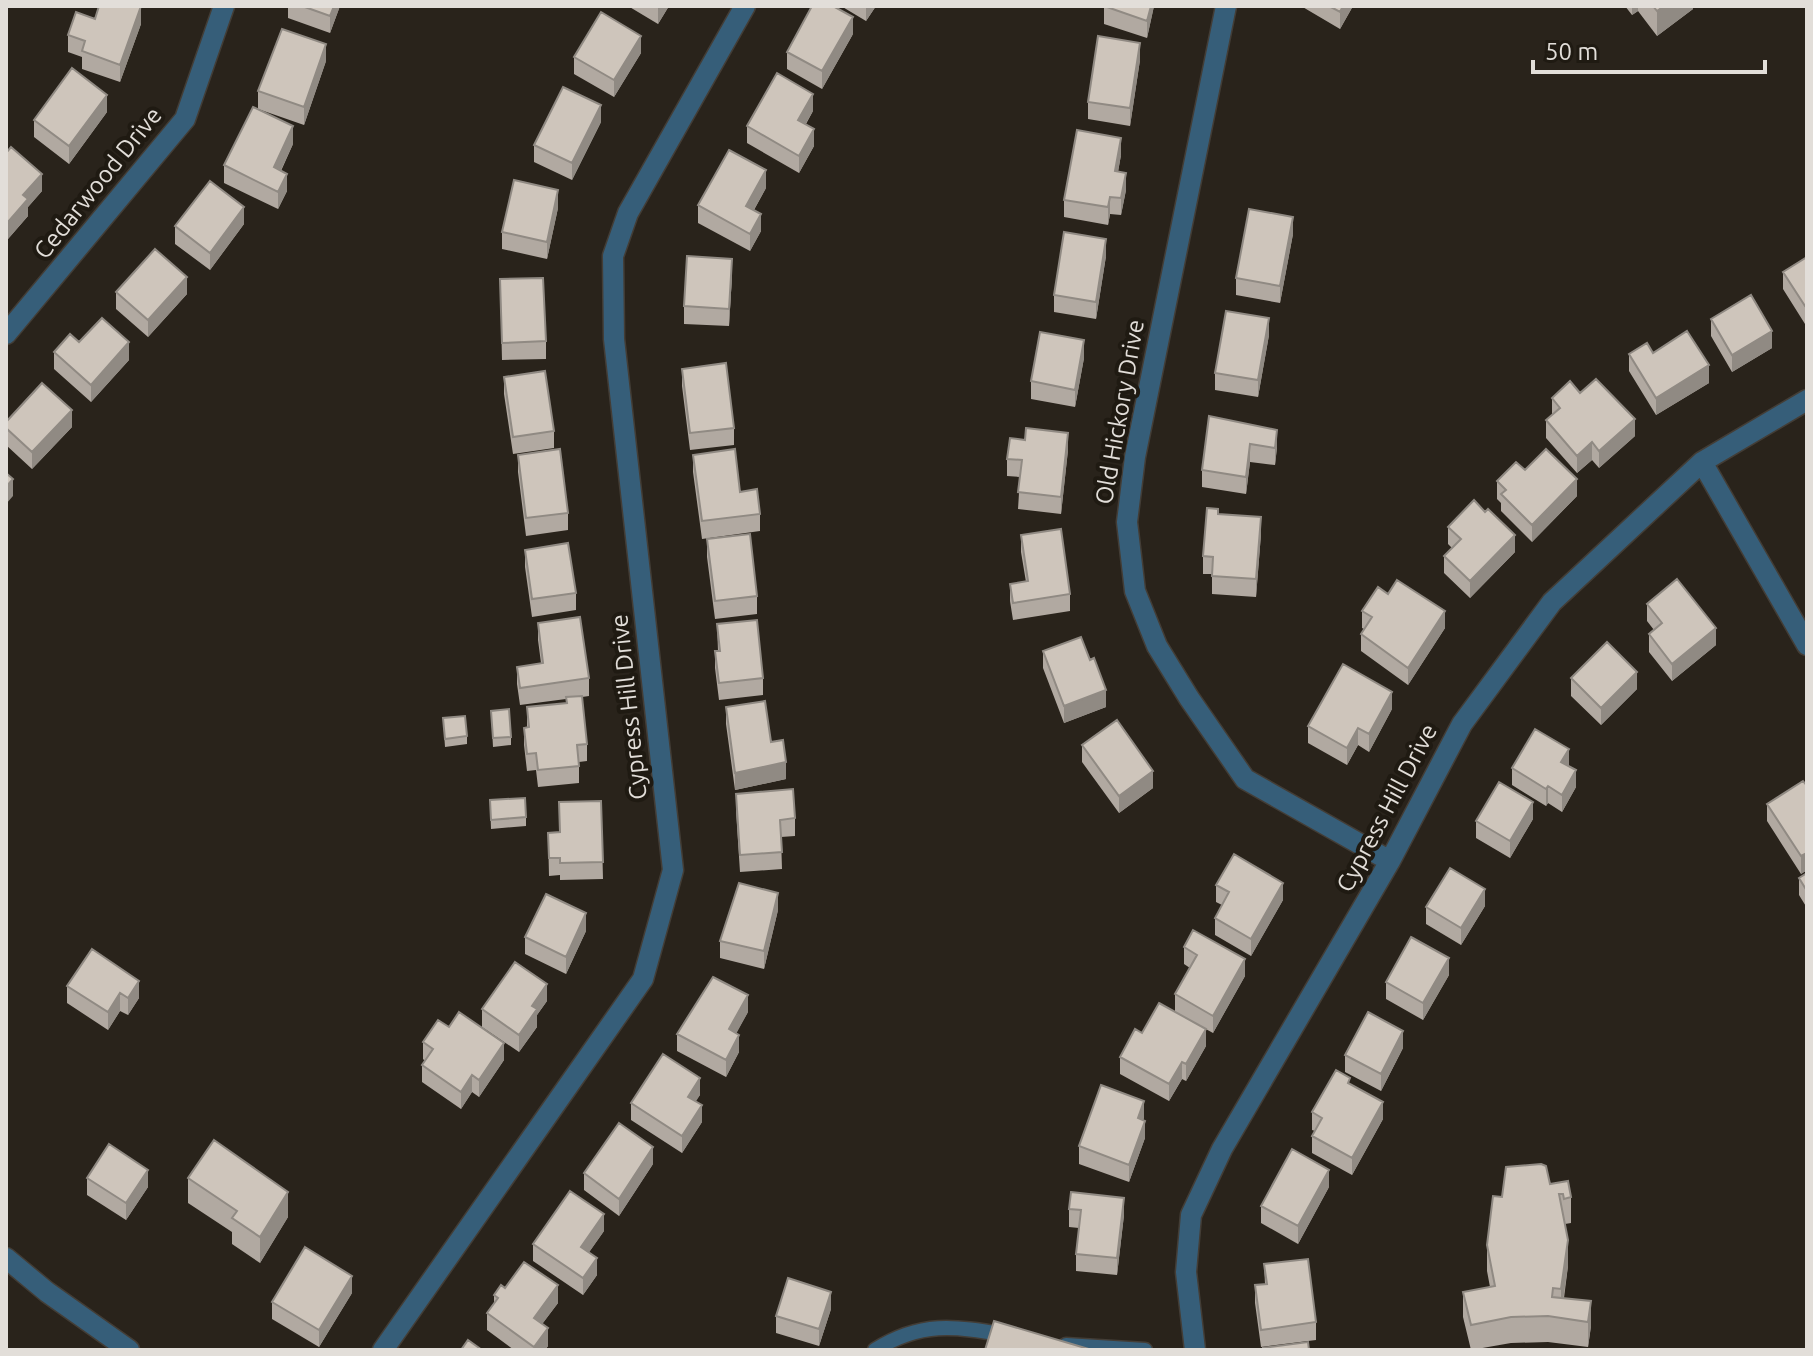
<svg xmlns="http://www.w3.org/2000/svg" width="1813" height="1356" font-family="Ubuntu,sans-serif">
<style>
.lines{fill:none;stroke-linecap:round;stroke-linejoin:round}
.service-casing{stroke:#433d36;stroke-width:17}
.minor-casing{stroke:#433d36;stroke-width:23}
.service{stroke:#365e79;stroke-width:14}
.minor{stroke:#365e79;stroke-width:20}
.wall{fill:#b1a9a1}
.shaded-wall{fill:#908a83}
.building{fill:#cec5bb;stroke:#908a83;stroke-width:2}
.labels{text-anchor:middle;stroke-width:8;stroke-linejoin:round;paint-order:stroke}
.street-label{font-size:24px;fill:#e2ded9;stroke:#1f1a12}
</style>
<rect width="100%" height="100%" fill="#29231b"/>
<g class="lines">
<defs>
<path id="service" d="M 1066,1345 L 1145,1350
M 875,1350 C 921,1321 954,1326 1006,1335"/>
<path id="minor" d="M 1226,6 L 1135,457 L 1127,522 L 1135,591 L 1157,646 L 1189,698 L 1245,779 L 1390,861
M 6,334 L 185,119 L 224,6
M 1702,462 L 1807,645
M 6,1258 L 47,1292 L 129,1350
M 383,1350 L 643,979 L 673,870 L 614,339 L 613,256 L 628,213 L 745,6
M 1195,1350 L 1186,1272 L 1191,1215 L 1222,1149 L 1390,861 L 1462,724 L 1552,602 L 1702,462 L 1807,400"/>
</defs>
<use href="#service" class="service-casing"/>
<use href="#minor" class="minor-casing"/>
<use href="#service" class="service"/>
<use href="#minor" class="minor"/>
</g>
<path class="wall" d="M 288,6 L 340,6 L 330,33 L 288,18 Z
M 628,6 L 669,6 L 658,24 Z
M 841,6 L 876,6 L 866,21 Z
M 1104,6 L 1154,6 L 1147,38 L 1104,24 Z
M 1301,6 L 1353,6 L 1340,29 Z
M 1625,6 L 1693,6 L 1693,9 L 1657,36 L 1638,11 L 1632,15 Z
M 95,19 L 141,24 L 120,82 L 82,69 L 82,57 L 68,52 L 68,35 Z
M 853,34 L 822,89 L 787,69 L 787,52 Z
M 641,53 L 614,97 L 574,74 L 574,57 Z
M 1140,60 L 1130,126 L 1088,119 L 1088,102 Z
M 326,61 L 304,125 L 258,109 L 258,91 Z
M 813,111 L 806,124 L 814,146 L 799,173 L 747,143 L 747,126 Z
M 107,112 L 69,164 L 34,137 L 34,120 Z
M 601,122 L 572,180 L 534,162 L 534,145 Z
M 293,144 L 281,171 L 287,191 L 278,209 L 224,183 L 224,165 Z
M 6,153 L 42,191 L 28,207 L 28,216 L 8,239 L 6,238 Z
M 1121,155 L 1118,172 L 1126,190 L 1121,215 L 1110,214 L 1108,225 L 1064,217 L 1064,200 Z
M 766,188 L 754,210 L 761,231 L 750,251 L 698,223 L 698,205 Z
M 558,208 L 547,259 L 502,249 L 502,232 Z
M 244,224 L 210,270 L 175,244 L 175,226 Z
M 1293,234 L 1280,303 L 1236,295 L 1236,278 Z
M 1106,256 L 1096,319 L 1054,312 L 1054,295 Z
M 1807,257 L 1805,324 L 1783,289 L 1783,272 Z
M 732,276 L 729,326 L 684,324 L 684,306 Z
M 500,279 L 546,341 L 546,359 L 502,360 Z
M 116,292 L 187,294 L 148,337 L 116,309 Z
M 1711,319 L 1772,348 L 1732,372 L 1711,336 Z
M 1269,335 L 1258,397 L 1215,390 L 1215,373 Z
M 79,342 L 129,360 L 91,402 L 54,369 L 54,352 Z
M 1653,353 L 1709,383 L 1656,415 L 1629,371 L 1629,354 Z
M 1084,358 L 1075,407 L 1031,399 L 1031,381 Z
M 682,369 L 734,428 L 734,445 L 690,450 L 682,386 Z
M 504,377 L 554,431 L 554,448 L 513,454 L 504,394 Z
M 1580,393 L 1635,436 L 1599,468 L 1592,460 L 1577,473 L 1546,438 L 1546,420 L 1552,415 L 1552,398 Z
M 1209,416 L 1277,447 L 1275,465 L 1250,462 L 1246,494 L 1202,487 L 1202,470 Z
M 6,422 L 72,427 L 32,469 L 6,445 Z
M 1068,450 L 1061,514 L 1018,509 L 1020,477 L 1007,476 L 1007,459 Z
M 518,455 L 568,513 L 568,530 L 526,536 L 518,472 Z
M 693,455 L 740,492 L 760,514 L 760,531 L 702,539 L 693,472 Z
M 1525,470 L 1577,496 L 1532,542 L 1501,511 L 1501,503 L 1497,499 L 1497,481 Z
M 1218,514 L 1261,534 L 1256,597 L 1212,594 L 1212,574 L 1203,574 L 1203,556 Z
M 1448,527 L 1515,552 L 1470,598 L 1444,573 L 1444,556 L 1452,548 L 1448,544 Z
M 1021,535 L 1070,594 L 1070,611 L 1013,620 L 1010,601 L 1010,584 L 1026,582 L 1021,552 Z
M 707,539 L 757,596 L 757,614 L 715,619 L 707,557 Z
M 525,550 L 576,593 L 576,610 L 532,617 L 525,567 Z
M 1647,604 L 1716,645 L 1672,681 L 1649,652 L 1649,634 L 1654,630 L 1647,621 Z
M 1362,611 L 1445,628 L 1408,685 L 1361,651 L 1361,634 L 1364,629 L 1362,628 Z
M 538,623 L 589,678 L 589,696 L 582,697 L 587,744 L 587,761 L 579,762 L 579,783 L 538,787 L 536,770 L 527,771 L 524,745 L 524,728 L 527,727 L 527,707 L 566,703 L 566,699 L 520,705 L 517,684 L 517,667 L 541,663 L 538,640 Z
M 717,624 L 763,678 L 763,695 L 719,700 L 715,668 L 715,651 L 718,651 Z
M 1043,651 L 1106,707 L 1064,723 L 1043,668 Z
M 1571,678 L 1637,689 L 1601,725 L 1571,696 Z
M 726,707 L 771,742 L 786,779 L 735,790 L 726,724 Z
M 1392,709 L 1369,752 L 1358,745 L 1347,765 L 1308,743 L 1308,726 Z
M 491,711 L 511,737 L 511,745 L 493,747 Z
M 443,718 L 467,736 L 467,744 L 445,747 Z
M 1082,745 L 1153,788 L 1119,813 L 1082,762 Z
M 1569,766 L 1576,787 L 1562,812 L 1548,803 L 1546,806 L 1512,785 L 1512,768 Z
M 1807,786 L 1807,870 L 1801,874 L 1767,821 L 1767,804 Z
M 736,794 L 795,818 L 795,836 L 781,837 L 782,869 L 740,872 L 736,811 Z
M 490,800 L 526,817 L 526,826 L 491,829 Z
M 601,801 L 603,879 L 560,880 L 560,875 L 549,876 L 548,833 L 559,832 Z
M 1533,819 L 1510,858 L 1476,838 L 1476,821 Z
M 1807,873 L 1807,908 L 1799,895 L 1799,878 Z
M 1216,885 L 1283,900 L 1251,956 L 1215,935 L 1215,918 L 1222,905 L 1216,902 Z
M 1485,906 L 1461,945 L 1426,924 L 1426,907 Z
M 778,910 L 764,969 L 720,958 L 720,941 Z
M 586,931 L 566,974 L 525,954 L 525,937 Z
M 1184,947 L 1245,976 L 1213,1033 L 1175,1012 L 1175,994 L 1190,968 L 1184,964 Z
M 92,949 L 139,998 L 128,1015 L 120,1011 L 108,1030 L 67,1003 L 67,986 Z
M 1449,975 L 1423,1020 L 1386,999 L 1386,982 Z
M 547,1001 L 537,1015 L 537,1027 L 519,1052 L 482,1027 L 482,1009 Z
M 748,1012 L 736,1033 L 739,1052 L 726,1077 L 677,1051 L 677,1034 Z
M 449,1027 L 504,1060 L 479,1097 L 472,1092 L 461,1109 L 422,1082 L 422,1065 L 425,1061 L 423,1059 L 423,1042 Z
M 1206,1046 L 1186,1081 L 1182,1079 L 1169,1101 L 1120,1074 L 1120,1057 Z
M 1403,1048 L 1381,1091 L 1345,1072 L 1345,1055 Z
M 1350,1084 L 1383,1119 L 1352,1175 L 1312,1153 L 1312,1136 L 1315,1131 L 1312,1130 L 1312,1112 Z
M 700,1095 L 695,1101 L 702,1122 L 682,1153 L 631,1120 L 631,1103 Z
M 1144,1118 L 1143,1120 L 1145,1138 L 1129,1182 L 1079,1164 L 1079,1146 Z
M 653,1164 L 619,1216 L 584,1190 L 584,1173 Z
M 87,1178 L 148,1187 L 126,1220 L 87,1195 Z
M 188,1178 L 288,1217 L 260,1263 L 232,1244 L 232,1232 L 188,1203 Z
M 1550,1184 L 1571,1197 L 1571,1223 L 1565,1224 L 1568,1266 L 1564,1298 L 1591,1301 L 1591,1326 L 1588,1347 L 1548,1342 L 1511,1343 L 1471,1350 L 1463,1317 L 1463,1292 L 1490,1287 L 1487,1271 L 1487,1245 L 1502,1197 Z
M 1329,1187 L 1298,1244 L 1261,1223 L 1261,1206 Z
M 1069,1209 L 1124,1215 L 1117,1275 L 1076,1271 L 1076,1254 L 1079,1228 L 1069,1227 Z
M 604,1231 L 589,1252 L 597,1275 L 583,1295 L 533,1261 L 533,1244 Z
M 1264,1264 L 1316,1322 L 1316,1340 L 1261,1347 L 1255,1303 L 1255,1285 L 1265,1284 Z
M 505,1288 L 558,1303 L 542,1324 L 548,1346 L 545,1350 L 514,1350 L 487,1330 L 487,1313 L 494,1304 L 494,1295 Z
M 352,1293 L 319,1347 L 272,1319 L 272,1302 Z
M 831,1309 L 819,1346 L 776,1333 L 776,1316 Z"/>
<path class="shaded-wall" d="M 141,6 L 141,24 L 120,82 L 120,65 Z
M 334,6 L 340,6 L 330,33 L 330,16 Z
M 659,6 L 669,6 L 658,24 L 658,7 Z
M 866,6 L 876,6 L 866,21 Z
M 1151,6 L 1154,6 L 1147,38 L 1147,21 Z
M 1343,6 L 1353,6 L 1340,29 L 1340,12 Z
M 1632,6 L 1638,6 L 1638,11 L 1632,15 Z
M 1664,6 L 1693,6 L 1693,9 L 1657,36 L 1657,11 Z
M 853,17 L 853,34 L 822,89 L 822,71 Z
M 641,36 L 641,53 L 614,97 L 614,80 Z
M 1140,43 L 1140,60 L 1130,126 L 1130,108 Z
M 326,44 L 326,61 L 304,125 L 304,107 Z
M 813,94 L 813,111 L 798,137 L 798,120 Z
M 107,95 L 107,112 L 69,164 L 69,146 Z
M 601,105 L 601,122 L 572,180 L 572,163 Z
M 293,126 L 293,144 L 274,185 L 274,167 Z
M 814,129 L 814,146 L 799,173 L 799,156 Z
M 1121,138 L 1121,155 L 1115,188 L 1115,171 Z
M 766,170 L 766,188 L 746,224 L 746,206 Z
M 1126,173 L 1126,190 L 1121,215 L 1121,198 Z
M 42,174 L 42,191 L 28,207 L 28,216 L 8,239 L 8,222 L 23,195 Z
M 287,174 L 287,191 L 278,209 L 278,192 Z
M 558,190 L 558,208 L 547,259 L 547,242 Z
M 1110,197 L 1110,214 L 1108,225 L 1108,207 Z
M 244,207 L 244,224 L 210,270 L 210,253 Z
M 761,214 L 761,231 L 750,251 L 750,234 Z
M 1293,217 L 1293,234 L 1280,303 L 1280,286 Z
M 1106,239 L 1106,256 L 1096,319 L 1096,302 Z
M 732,259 L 732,276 L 729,326 L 729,309 Z
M 187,277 L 187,294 L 148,337 L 148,320 Z
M 1807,305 L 1807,322 L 1805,324 L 1805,306 Z
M 1269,318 L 1269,335 L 1258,397 L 1258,380 Z
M 1772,331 L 1772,348 L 1732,372 L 1732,355 Z
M 1084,340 L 1084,358 L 1075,407 L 1075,390 Z
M 129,342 L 129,360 L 91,402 L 91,385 Z
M 1709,365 L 1709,383 L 1656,415 L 1656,398 Z
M 72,410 L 72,427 L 32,469 L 32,452 Z
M 1635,419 L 1635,436 L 1599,468 L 1599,451 Z
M 1277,430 L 1277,447 L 1275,465 L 1275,448 Z
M 1068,433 L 1068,450 L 1061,514 L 1061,497 Z
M 1592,442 L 1592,460 L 1577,473 L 1577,456 Z
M 1250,444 L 1250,462 L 1246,494 L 1246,477 Z
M 13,479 L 13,496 L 6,504 L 6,487 Z
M 1577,479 L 1577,496 L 1532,542 L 1532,525 Z
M 1261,517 L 1261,534 L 1256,597 L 1256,579 Z
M 1515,535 L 1515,552 L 1470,598 L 1470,581 Z
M 1445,611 L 1445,628 L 1408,685 L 1408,668 Z
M 1716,628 L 1716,645 L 1672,681 L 1672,664 Z
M 1637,672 L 1637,689 L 1601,725 L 1601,708 Z
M 1106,690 L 1106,707 L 1064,723 L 1064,706 Z
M 1392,692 L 1392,709 L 1369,752 L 1369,734 Z
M 1358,728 L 1358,745 L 1347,765 L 1347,748 Z
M 1569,749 L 1569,766 L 1561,762 Z
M 786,762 L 786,779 L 735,790 L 735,773 Z
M 1576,770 L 1576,787 L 1562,812 L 1562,795 Z
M 1153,771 L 1153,788 L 1119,813 L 1119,796 Z
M 1548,786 L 1548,803 L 1546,806 L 1546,789 Z
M 1533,802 L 1533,819 L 1510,858 L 1510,841 Z
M 1807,853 L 1807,870 L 1801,874 L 1801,856 Z
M 1283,883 L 1283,900 L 1251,956 L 1251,939 Z
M 1485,889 L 1485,906 L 1461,945 L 1461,928 Z
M 778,893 L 778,910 L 764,969 L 764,951 Z
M 586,913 L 586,931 L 566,974 L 566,957 Z
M 1449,958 L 1449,975 L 1423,1020 L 1423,1003 Z
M 1245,959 L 1245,976 L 1213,1033 L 1213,1016 Z
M 139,981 L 139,998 L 128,1015 L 128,998 Z
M 547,984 L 547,1001 L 537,1015 L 537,1027 L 519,1052 L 519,1035 L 532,1006 Z
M 120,993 L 120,1011 L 108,1030 L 108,1012 Z
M 748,995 L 748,1012 L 729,1047 L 729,1029 Z
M 1206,1029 L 1206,1046 L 1186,1081 L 1186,1064 Z
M 1403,1031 L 1403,1048 L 1381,1091 L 1381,1074 Z
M 739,1035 L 739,1052 L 726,1077 L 726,1060 Z
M 504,1043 L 504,1060 L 479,1097 L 479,1080 Z
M 1182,1062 L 1182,1079 L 1169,1101 L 1169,1084 Z
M 472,1075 L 472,1092 L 461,1109 L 461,1092 Z
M 700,1078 L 700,1095 L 688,1114 L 688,1097 Z
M 1144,1101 L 1144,1118 L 1138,1135 L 1138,1118 Z
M 1383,1102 L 1383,1119 L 1352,1175 L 1352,1158 Z
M 702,1105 L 702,1122 L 682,1153 L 682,1136 Z
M 1145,1121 L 1145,1138 L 1129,1182 L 1129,1165 Z
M 653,1147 L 653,1164 L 619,1216 L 619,1199 Z
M 148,1170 L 148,1187 L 126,1220 L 126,1203 Z
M 1329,1170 L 1329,1187 L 1298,1244 L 1298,1226 Z
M 288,1192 L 288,1217 L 260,1263 L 260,1237 Z
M 1124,1198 L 1124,1215 L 1117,1275 L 1117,1258 Z
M 604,1214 L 604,1231 L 581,1264 L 581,1247 Z
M 1568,1240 L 1568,1266 L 1561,1314 L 1561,1289 Z
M 597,1258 L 597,1275 L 583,1295 L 583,1278 Z
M 352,1276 L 352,1293 L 319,1347 L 319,1330 Z
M 558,1285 L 558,1303 L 534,1335 L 534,1318 Z
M 831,1292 L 831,1309 L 819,1346 L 819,1329 Z
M 1591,1301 L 1591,1326 L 1588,1347 L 1588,1322 Z
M 548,1328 L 548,1346 L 545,1350 L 534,1350 L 534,1347 Z"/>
<path class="building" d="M 99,6 L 141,6 L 120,65 L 82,51 L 85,41 L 68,35 L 76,12 L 95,19 Z
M 302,6 L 334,6 L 330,16 Z
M 812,6 L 833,6 L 853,17 L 822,71 L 787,52 Z
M 1104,6 L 1151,6 L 1147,21 Z
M 1329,6 L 1343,6 L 1340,12 Z
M 1653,6 L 1664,6 L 1657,11 Z
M 601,12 L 641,36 L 614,80 L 574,57 Z
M 282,29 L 326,44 L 304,107 L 258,91 Z
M 1098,36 L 1140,43 L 1130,108 L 1088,102 Z
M 72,68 L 107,95 L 69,146 L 34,120 Z
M 777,73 L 813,94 L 798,120 L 814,129 L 799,156 L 747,126 Z
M 563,87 L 601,105 L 572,163 L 534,145 Z
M 253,107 L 293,126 L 274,167 L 287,174 L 278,192 L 224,165 Z
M 1077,130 L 1121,138 L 1115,171 L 1126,173 L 1121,198 L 1110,197 L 1108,207 L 1064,200 Z
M 11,147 L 42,174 L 23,195 L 28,199 L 8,222 L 6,220 L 6,153 Z
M 729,150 L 766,170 L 746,206 L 761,214 L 750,234 L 698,205 Z
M 514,180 L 558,190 L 547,242 L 502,232 Z
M 210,181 L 244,207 L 210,253 L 175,226 Z
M 1249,209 L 1293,217 L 1280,286 L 1236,278 Z
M 1064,232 L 1106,239 L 1096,302 L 1054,295 Z
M 155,249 L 187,277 L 148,320 L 116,292 Z
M 687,256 L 732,259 L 729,309 L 684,306 Z
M 1807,257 L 1807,305 L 1805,306 L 1783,272 Z
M 543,278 L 546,341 L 502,343 L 500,279 Z
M 1751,295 L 1772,331 L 1732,355 L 1711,319 Z
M 1226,311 L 1269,318 L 1258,380 L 1215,373 Z
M 102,318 L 129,342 L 91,385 L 54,352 L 70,334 L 79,342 Z
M 1687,331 L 1709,365 L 1656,398 L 1629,354 L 1647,343 L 1653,353 Z
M 1040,332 L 1084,340 L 1075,390 L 1031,381 Z
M 726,363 L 734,428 L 690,433 L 682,369 Z
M 545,371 L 554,431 L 513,437 L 504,377 Z
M 1596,379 L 1635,419 L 1599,451 L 1592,442 L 1577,456 L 1546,420 L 1560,408 L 1552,398 L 1570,381 L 1580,393 Z
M 42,383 L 72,410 L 32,452 L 6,428 L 6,422 Z
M 1209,416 L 1277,430 L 1275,448 L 1250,444 L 1246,477 L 1202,470 Z
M 1026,428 L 1068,433 L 1061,497 L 1018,492 L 1022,460 L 1007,459 L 1010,438 L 1025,440 Z
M 560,449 L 568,513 L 526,518 L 518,455 Z
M 735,449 L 740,492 L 757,489 L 760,514 L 702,521 L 693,455 Z
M 1546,449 L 1577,479 L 1532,525 L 1501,494 L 1506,490 L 1497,481 L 1516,462 L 1525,470 Z
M 6,473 L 13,479 L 6,487 Z
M 1474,500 L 1485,512 L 1488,509 L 1515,535 L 1470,581 L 1444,556 L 1461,539 L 1448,527 Z
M 1207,508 L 1218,509 L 1218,514 L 1261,517 L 1256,579 L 1212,576 L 1213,557 L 1203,556 Z
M 1061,529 L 1070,594 L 1013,603 L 1010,584 L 1028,581 L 1021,535 Z
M 750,534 L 757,596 L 715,601 L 707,539 Z
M 568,543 L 576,593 L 532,599 L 525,550 Z
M 1677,579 L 1716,628 L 1672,664 L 1649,634 L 1662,623 L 1647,604 Z
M 1397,580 L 1445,611 L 1408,668 L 1361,634 L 1372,617 L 1362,611 L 1378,587 L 1388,594 Z
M 580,617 L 589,678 L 520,688 L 517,667 L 543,663 L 538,623 Z
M 757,620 L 763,678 L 719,683 L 715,651 L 720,651 L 717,624 Z
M 1081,637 L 1090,660 L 1094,658 L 1106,690 L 1064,706 L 1043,651 Z
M 1607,642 L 1637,672 L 1601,708 L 1571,678 Z
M 1343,664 L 1392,692 L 1369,734 L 1358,728 L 1347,748 L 1308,726 Z
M 582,696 L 587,744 L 577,745 L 579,766 L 538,770 L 536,753 L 527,754 L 524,728 L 529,727 L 527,707 L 567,703 L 566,697 Z
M 765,701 L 771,742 L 783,740 L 786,762 L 735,773 L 726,707 Z
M 509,709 L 511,737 L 493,738 L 491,711 Z
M 465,716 L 467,736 L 445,739 L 443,718 Z
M 1117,720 L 1153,771 L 1119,796 L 1082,745 Z
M 1535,729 L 1569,749 L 1561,762 L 1576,770 L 1562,795 L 1548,786 L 1546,789 L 1512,768 Z
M 1803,781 L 1807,786 L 1807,853 L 1801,856 L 1767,804 Z
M 1499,782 L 1533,802 L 1510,841 L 1476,821 Z
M 793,789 L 795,818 L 780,820 L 782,852 L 740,855 L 736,794 Z
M 525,798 L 526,817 L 491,820 L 490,800 Z
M 601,801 L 603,862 L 560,863 L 560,858 L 549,858 L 548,833 L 560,832 L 559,802 Z
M 1234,854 L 1283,883 L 1251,939 L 1215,918 L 1229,892 L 1216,885 Z
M 1450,868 L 1485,889 L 1461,928 L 1426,907 Z
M 1807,873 L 1807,891 L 1799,878 Z
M 739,883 L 778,893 L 764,951 L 720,941 Z
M 546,894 L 586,913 L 566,957 L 525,937 Z
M 1193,930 L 1245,959 L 1213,1016 L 1175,994 L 1197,955 L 1184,947 Z
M 1411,937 L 1449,958 L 1423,1003 L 1386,982 Z
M 92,949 L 139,981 L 128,998 L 120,993 L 108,1012 L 67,986 Z
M 515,962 L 547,984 L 532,1006 L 537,1009 L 519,1035 L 482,1009 Z
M 713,977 L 748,995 L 729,1029 L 739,1035 L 726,1060 L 677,1034 Z
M 1159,1003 L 1206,1029 L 1186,1064 L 1182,1062 L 1169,1084 L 1120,1057 L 1135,1029 L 1142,1033 Z
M 459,1012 L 504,1043 L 479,1080 L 472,1075 L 461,1092 L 422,1065 L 433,1049 L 423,1042 L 438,1020 L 449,1027 Z
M 1368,1012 L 1403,1031 L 1381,1074 L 1345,1055 Z
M 663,1054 L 700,1078 L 688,1097 L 702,1105 L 682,1136 L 631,1103 Z
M 1336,1070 L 1350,1078 L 1348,1083 L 1383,1102 L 1352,1158 L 1312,1136 L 1322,1118 L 1312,1112 Z
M 1101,1085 L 1144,1101 L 1138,1118 L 1145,1121 L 1129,1165 L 1079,1146 Z
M 619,1123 L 653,1147 L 619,1199 L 584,1173 Z
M 214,1140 L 288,1192 L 260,1237 L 232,1218 L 237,1211 L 188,1178 Z
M 109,1144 L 148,1170 L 126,1203 L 87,1178 Z
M 1292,1149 L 1329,1170 L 1298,1226 L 1261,1206 Z
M 1541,1164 L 1546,1166 L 1550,1184 L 1568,1181 L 1571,1197 L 1564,1199 L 1563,1194 L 1559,1194 L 1568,1240 L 1561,1289 L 1553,1288 L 1552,1297 L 1591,1301 L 1588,1322 L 1548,1316 L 1511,1317 L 1471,1325 L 1463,1292 L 1495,1286 L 1487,1245 L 1493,1196 L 1502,1197 L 1506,1167 Z
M 570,1191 L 604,1214 L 581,1247 L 597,1258 L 583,1278 L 533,1244 Z
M 1071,1192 L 1124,1198 L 1117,1258 L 1076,1254 L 1081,1210 L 1069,1209 Z
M 305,1247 L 352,1276 L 319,1330 L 272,1302 Z
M 1308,1259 L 1316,1322 L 1261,1330 L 1255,1285 L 1267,1284 L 1264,1264 Z
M 524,1262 L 558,1285 L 534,1318 L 548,1328 L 534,1347 L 487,1313 L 498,1298 L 494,1295 L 501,1285 L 505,1288 Z
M 788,1278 L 831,1292 L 819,1329 L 776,1316 Z
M 994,1321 L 1092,1350 L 985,1350 Z
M 468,1340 L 482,1350 L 461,1350 Z
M 1308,1342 L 1309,1350 L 1263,1350 L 1263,1348 Z"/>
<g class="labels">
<g class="street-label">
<text transform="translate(98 183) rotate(-51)" y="8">Cedarwood Drive</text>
<text transform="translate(1120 412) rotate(-80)" y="8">Old Hickory Drive</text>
<text transform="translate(629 707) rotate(-96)" y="8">Cypress Hill Drive</text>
<text transform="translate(1387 808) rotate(-62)" y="8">Cypress Hill Drive</text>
</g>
</g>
<rect width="1813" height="1356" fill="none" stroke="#e2ded9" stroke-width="16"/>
<path d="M1533 60v12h232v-12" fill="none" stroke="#e2ded9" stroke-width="4"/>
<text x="1545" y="60" font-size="24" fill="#e2ded9" stroke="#1f1a12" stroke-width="6" paint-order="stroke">50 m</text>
</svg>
